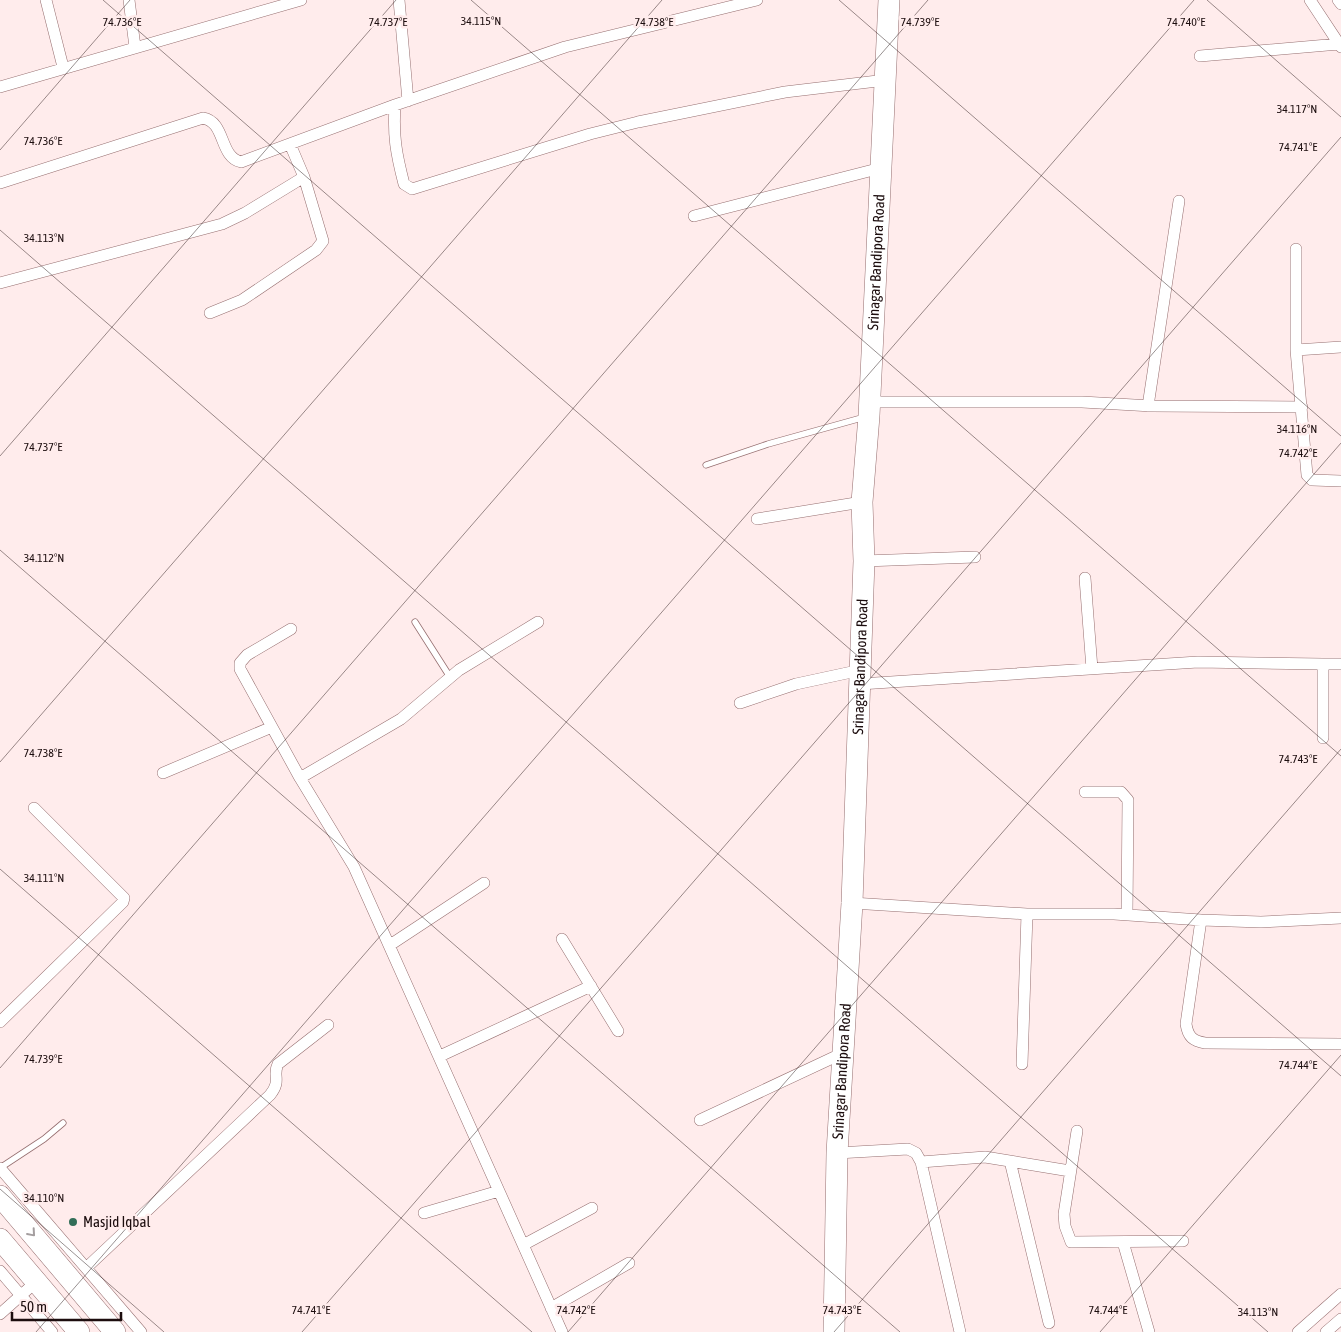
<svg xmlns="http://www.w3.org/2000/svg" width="1341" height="1332" font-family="'Asap Condensed',sans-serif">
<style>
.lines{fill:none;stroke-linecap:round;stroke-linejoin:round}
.lane-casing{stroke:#966f70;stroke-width:7}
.street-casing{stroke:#966f70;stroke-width:12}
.highway-casing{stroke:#966f70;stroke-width:22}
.lane{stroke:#fff;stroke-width:5.5}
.street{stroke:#fff;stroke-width:11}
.highway{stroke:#fff;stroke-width:21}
.oneway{stroke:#a49e9f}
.ticks{fill:none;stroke:#1c0d0e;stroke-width:1;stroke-opacity:0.45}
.poi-dot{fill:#326e58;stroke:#ffecec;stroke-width:2}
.labels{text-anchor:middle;stroke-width:5;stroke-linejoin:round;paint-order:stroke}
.street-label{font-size:15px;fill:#1c0d0e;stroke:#ffecec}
.poi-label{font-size:15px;fill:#1c0d0e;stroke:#ffecec;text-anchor:start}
.ticks-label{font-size:12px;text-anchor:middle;fill:#1c0d0e;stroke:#ffecec;stroke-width:5;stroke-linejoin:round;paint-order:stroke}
</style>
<rect width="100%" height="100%" fill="#ffecec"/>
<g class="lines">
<defs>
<path id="lane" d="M 706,465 L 768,444 L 865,417
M 415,622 L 450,677
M 0,1168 L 44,1139 L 63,1123"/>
<path id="street" d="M 46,0 L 63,67
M 129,0 L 135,47
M 399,0 L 408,101
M 1310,0 L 1341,47
M 1338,0 L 1341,4
M 1200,56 L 1339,44
M 0,87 L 301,0
M 395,105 C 393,136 396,153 404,184 L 412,189 L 590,134 L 638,122 L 785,92 L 886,80
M 0,183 L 203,118 C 226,122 219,157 241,162 L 395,105 L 565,47 L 757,0
M 694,216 L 881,168
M 1296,249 L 1296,350 L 1307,475 L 1312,480 L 1341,481
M 0,283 L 222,224 L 245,213 L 304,177
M 210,313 L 242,300 L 316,250 L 323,241 L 304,177 L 290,144
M 1296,350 L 1341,347
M 870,402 L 1082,402 L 1152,406 L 1302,407
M 1148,406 L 1179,201
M 757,519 L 862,502
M 864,561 L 975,557
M 1085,578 L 1092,669
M 291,629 L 247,655 L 240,663 L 240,669 L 300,778 L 354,867 L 562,1332
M 1323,664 L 1341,664
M 860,684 L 1198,662 L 1323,664 L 1323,738
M 740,703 L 796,684 L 861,670
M 163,773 L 272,727
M 300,778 L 401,719 L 459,670 L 538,622
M 1085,792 L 1121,792 L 1128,800 L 1127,915
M 852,903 L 1027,914 L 1114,914 L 1201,920 L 1186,1024 C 1188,1037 1193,1041 1205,1043 L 1341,1044
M 1201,920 L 1261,922 L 1341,918
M 562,939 L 618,1031
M 390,945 L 484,883
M 0,1022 L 123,902 L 124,898 L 34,808
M 440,1056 L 591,986
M 1022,1064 L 1027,914
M 700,1120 L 843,1053
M 1077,1131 L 1064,1214 L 1065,1226 L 1071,1242 L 1183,1241
M 837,1153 L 908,1149 L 916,1153 L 921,1162 L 960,1332
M 1010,1161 L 1049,1323
M 921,1162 L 985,1157 L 1070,1171
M 0,1168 L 141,1332
M 424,1213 L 499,1191
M 1123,1242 L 1149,1332
M 523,1245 L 592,1208
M 86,1268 L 270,1095 C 282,1080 272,1076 278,1064 L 328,1025
M 0,1271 L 52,1332
M 551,1308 L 629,1263
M 0,1314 L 37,1281
M 1298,1332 L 1341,1294
M 1326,1332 L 1341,1319"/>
<g id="highway">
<path d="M 0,1196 L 115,1332"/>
<path d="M 0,1239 L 79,1332"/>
<path id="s1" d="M 834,1332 L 837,1153 L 852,903 L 864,561 L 862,502 L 869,416 L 889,0"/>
</g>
</defs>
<use href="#lane" class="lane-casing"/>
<use href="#street" class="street-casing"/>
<use href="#highway" class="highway-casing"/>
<use href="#lane" class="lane"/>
<use href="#street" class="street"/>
<use href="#highway" class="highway"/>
</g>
<defs><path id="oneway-chevron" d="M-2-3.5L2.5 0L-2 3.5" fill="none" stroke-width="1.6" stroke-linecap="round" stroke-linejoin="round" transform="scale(1.25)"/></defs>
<use class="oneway" href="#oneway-chevron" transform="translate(32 1233) rotate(49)"/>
<path class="ticks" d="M 103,0 L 1341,1076M 471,0 L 1341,756M 839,0 L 1341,436M 1207,0 L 1341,117M 0,150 L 130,0M 0,230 L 1268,1332M 0,456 L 396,0M 0,550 L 900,1332M 0,762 L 662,0M 0,869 L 532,1332M 0,1068 L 928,0M 0,1189 L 164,1332M 36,1332 L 1194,0M 302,1332 L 1341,137M 568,1332 L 1341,443M 834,1332 L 1341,749M 1100,1332 L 1341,1055"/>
<circle class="poi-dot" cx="73" cy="1222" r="5"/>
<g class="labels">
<g class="street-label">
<text dy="5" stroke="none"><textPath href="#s1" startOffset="1071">Srinagar Bandipora Road</textPath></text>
<text dy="5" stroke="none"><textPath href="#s1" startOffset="666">Srinagar Bandipora Road</textPath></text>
<text dy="5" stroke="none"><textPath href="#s1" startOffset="261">Srinagar Bandipora Road</textPath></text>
</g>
<g class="poi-label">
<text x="83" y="1227">Masjid Iqbal</text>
</g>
</g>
<g class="ticks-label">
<text x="481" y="25">34.115°N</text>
<text x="122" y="26">74.736°E</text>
<text x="388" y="26">74.737°E</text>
<text x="654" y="26">74.738°E</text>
<text x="920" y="26">74.739°E</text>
<text x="1186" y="26">74.740°E</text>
<text x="1297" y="113">34.117°N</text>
<text x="43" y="145">74.736°E</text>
<text x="1298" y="151">74.741°E</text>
<text x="44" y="242">34.113°N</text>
<text x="1297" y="433">34.116°N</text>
<text x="43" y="451">74.737°E</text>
<text x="1298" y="457">74.742°E</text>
<text x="44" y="562">34.112°N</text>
<text x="43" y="757">74.738°E</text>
<text x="1298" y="763">74.743°E</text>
<text x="44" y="882">34.111°N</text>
<text x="43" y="1063">74.739°E</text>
<text x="1298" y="1069">74.744°E</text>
<text x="44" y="1202">34.110°N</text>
<text x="311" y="1314">74.741°E</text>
<text x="576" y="1314">74.742°E</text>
<text x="842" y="1314">74.743°E</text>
<text x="1108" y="1314">74.744°E</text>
<text x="1258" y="1316">34.113°N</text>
</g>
<path d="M12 1312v8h109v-8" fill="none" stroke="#1c0d0e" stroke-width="2.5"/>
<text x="20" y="1312" font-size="15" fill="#1c0d0e" stroke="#ffecec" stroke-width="4" paint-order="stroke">50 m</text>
</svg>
